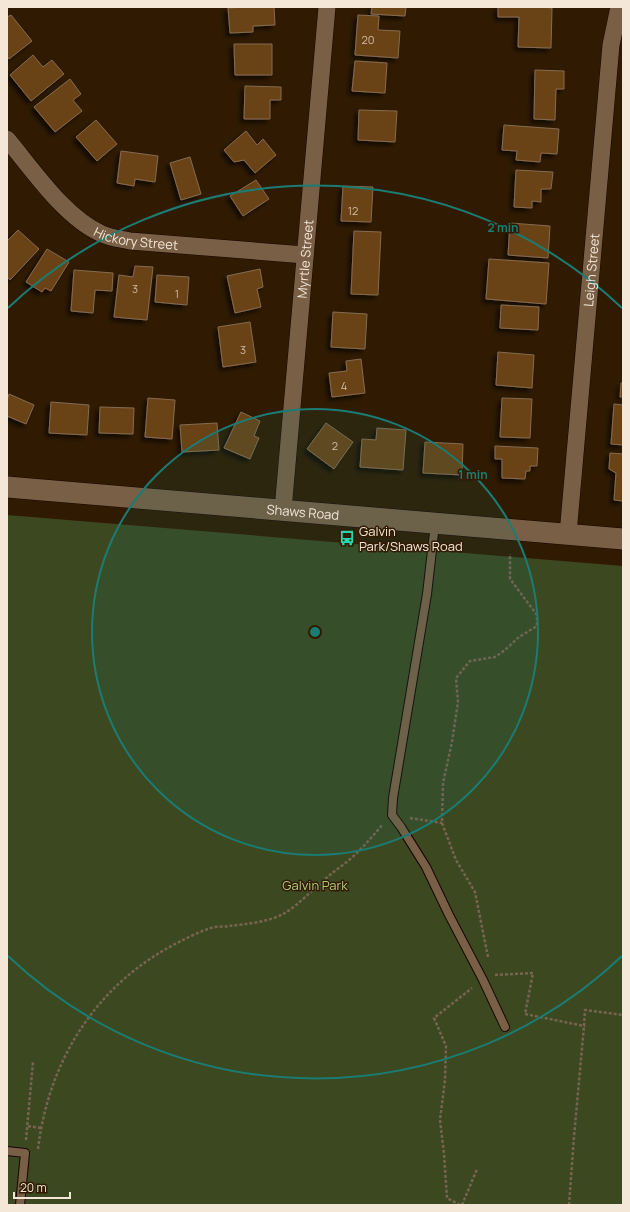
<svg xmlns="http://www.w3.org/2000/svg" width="630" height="1212" font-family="Manrope,sans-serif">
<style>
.green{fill:#3c4820}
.building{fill:#694317;stroke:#856b52;filter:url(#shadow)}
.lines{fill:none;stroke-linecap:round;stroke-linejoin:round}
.service-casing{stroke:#170500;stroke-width:10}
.minor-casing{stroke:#170500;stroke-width:18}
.tertiary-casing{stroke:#170500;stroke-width:22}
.path{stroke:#77654f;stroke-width:2.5;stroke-dasharray:3 2;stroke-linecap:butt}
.service{stroke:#785f45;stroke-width:8}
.minor{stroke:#785f45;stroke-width:17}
.tertiary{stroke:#785f45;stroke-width:21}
.ring{fill:none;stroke:#1a7c73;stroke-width:2}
.labels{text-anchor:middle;stroke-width:3;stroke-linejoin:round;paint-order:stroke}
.number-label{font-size:11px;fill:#d2bea8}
.street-label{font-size:13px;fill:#f5e7d8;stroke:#301b02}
.poi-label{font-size:13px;fill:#f5e7d8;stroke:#301b02;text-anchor:start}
.park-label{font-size:13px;fill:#b2cb7b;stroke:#301b02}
.centre{fill:#1a7c73;stroke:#301b02;stroke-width:2}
.ring-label{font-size:12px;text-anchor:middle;font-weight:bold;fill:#1a7c73;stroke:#301b02;stroke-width:3;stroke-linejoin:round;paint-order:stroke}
</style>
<defs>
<filter id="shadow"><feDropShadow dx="-3.5" dy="3.5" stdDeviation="2" flood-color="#0009"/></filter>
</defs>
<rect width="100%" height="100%" fill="#301b02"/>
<path class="green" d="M 7,515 L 623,566 L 623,1205 L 7,1205 Z"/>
<path class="building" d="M 250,7 L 274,7 L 275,25 L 253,26 L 253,32 L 230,33 L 228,8 Z
M 372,7 L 406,7 L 405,16 L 371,14 Z
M 498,7 L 538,7 L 552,8 L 551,48 L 518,47 L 519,17 L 498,17 Z
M 11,15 L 32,41 L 9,59 L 7,56 L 7,17 Z
M 358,15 L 379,16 L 378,30 L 400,31 L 398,58 L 355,55 Z
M 234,44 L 272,44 L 272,75 L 235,75 Z
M 33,55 L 43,67 L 52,60 L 64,74 L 31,101 L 10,75 Z
M 355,61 L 387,63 L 385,93 L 352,91 Z
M 535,70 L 564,71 L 564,89 L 556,89 L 555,120 L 534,119 Z
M 70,79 L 81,94 L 73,100 L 82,111 L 55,132 L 34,107 Z
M 245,86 L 281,87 L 281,100 L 270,100 L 270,119 L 244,119 Z
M 359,110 L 397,111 L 395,142 L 358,140 Z
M 96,120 L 117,144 L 97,161 L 76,137 Z
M 504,125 L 559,129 L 557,154 L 541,153 L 540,162 L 516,160 L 517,151 L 502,150 Z
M 246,131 L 257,145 L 263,139 L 276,155 L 255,173 L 244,160 L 234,162 L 224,150 Z
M 121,151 L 158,156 L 155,182 L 135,179 L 134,186 L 117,183 Z
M 190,157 L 201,194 L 181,200 L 170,163 Z
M 516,170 L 553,172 L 551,189 L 541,189 L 541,202 L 532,201 L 532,208 L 514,207 Z
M 256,180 L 269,199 L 243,216 L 230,196 Z
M 343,186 L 373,187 L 371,222 L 341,221 Z
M 510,223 L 550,226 L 548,258 L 508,255 Z
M 18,230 L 39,249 L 10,280 L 7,277 L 7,240 L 8,240 Z
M 354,231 L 381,232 L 378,295 L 351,294 Z
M 47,249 L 69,262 L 51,291 L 45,288 L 42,292 L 26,282 Z
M 489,259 L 549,263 L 546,304 L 486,299 Z
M 135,266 L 153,267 L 147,320 L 114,317 L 119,275 L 133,277 Z
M 260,269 L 263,287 L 257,289 L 261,307 L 235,313 L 227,276 Z
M 74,270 L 113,273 L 112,291 L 95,290 L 93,313 L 71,311 Z
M 157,275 L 189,277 L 187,305 L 155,302 Z
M 501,305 L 539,307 L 538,330 L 500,328 Z
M 333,312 L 367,314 L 365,349 L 331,347 Z
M 250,322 L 256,362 L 223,367 L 218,327 Z
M 498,352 L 534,355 L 532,388 L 496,385 Z
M 361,359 L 365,393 L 332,397 L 329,373 L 347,371 L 346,361 Z
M 621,383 L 623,383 L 623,397 L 620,397 Z
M 9,394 L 34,405 L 26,424 L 7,416 L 7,400 Z
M 148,398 L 175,400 L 172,439 L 145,437 Z
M 502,398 L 532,399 L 530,438 L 500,437 Z
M 51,402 L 89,405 L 87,435 L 49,433 Z
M 614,404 L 623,405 L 623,445 L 611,444 Z
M 100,407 L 134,408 L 133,434 L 99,433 Z
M 241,412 L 260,421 L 254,436 L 259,438 L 250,459 L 224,448 Z
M 217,423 L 219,450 L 182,452 L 180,425 Z
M 326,423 L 353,442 L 334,469 L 307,449 Z
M 377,428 L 406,430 L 403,470 L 360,467 L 362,439 L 376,440 Z
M 425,442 L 463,444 L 462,475 L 423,473 Z
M 495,446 L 538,448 L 537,466 L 530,466 L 530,471 L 526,471 L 525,479 L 502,478 L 502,459 L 495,459 Z
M 610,453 L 623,454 L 623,501 L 614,500 L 616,473 L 609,469 Z"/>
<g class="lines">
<defs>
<path id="service" d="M 435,524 L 427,594 L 393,798 L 392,815 L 401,827 L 426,867 L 449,915 L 483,980 L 505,1027
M 7,1151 L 25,1153 L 20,1205"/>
<g id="minor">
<path id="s1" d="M 7,139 C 33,170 65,218 102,234 C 111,238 121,239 130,241 L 305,255"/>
<path id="s2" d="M 283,510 L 327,7"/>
<path id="s3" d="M 568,534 L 611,45 L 619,7"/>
</g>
<g id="tertiary">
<path id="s4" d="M 7,487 L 623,539"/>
</g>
</defs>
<use href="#service" class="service-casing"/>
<use href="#minor" class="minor-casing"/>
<use href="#tertiary" class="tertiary-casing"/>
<path class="path" d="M 410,818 L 442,823
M 488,957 L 475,892 L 456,860 L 442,823 L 443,783 L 452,742 L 458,702 L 456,678 L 470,661 L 495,657 L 505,650 L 519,637 L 537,626 L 537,615 L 510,579 L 510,554
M 495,975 L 533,973 L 525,1014 L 584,1026 L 585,1010 L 623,1015
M 28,1126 L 41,1128
M 26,1140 L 33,1062
M 38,1149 C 49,1058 98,982 181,941 C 189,937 199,932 208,929 C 214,926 222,927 229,926 C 246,924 270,922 285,913 C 298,905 310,892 322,882 C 330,874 339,868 348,861 C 361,850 372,837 383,824
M 460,1205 L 447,1198 L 444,1154 L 440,1120 L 445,1080 L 446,1046 L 434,1018 L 472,988
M 462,1205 L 477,1169
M 569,1205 L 574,1137 L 584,1026"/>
<use href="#service" class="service"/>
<use href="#minor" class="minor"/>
<use href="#tertiary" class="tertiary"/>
</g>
<circle cx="315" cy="632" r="223" fill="#1a7c73" fill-opacity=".12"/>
<g class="ring">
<circle cx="315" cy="632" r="223"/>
<path d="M622 956A446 446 0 0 1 8 956M8 308A446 446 0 0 1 622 308"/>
</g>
<defs>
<symbol id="bus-bare" viewBox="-9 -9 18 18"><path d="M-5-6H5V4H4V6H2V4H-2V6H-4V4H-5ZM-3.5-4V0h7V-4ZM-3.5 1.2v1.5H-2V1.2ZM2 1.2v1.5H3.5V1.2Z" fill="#29d5ad" stroke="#301b02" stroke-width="2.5" paint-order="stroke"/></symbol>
</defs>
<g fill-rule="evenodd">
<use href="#bus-bare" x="336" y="527" width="22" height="22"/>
</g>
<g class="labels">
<g class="number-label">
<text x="368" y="44">20</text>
<text x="353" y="215">12</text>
<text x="135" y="293">3</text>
<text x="177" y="298">1</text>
<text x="243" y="354">3</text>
<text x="344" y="390">4</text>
<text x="335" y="450">2</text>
</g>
<g class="street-label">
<text dy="5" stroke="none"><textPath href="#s1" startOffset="170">Hickory Street</textPath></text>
<text dy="5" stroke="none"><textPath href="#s2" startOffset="252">Myrtle Street</textPath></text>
<text dy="5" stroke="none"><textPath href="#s3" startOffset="265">Leigh Street</textPath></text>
<text dy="5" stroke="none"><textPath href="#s4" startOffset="297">Shaws Road</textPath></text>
</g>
<g class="poi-label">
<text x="359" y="536">Galvin<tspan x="359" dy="15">Park/Shaws Road</tspan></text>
</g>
<g class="park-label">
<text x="315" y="890">Galvin Park</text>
</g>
</g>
<circle cx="315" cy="632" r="6" class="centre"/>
<g class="ring-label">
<text x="503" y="232">2 min</text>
<text x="473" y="479">1 min</text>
</g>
<rect width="630" height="1212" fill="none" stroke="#f5e7d8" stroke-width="16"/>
<path d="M14 1192v6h56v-6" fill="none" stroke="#f5e7d8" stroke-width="2"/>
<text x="20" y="1192" font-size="12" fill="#f5e7d8" stroke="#301b02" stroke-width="3" paint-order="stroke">20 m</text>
</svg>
